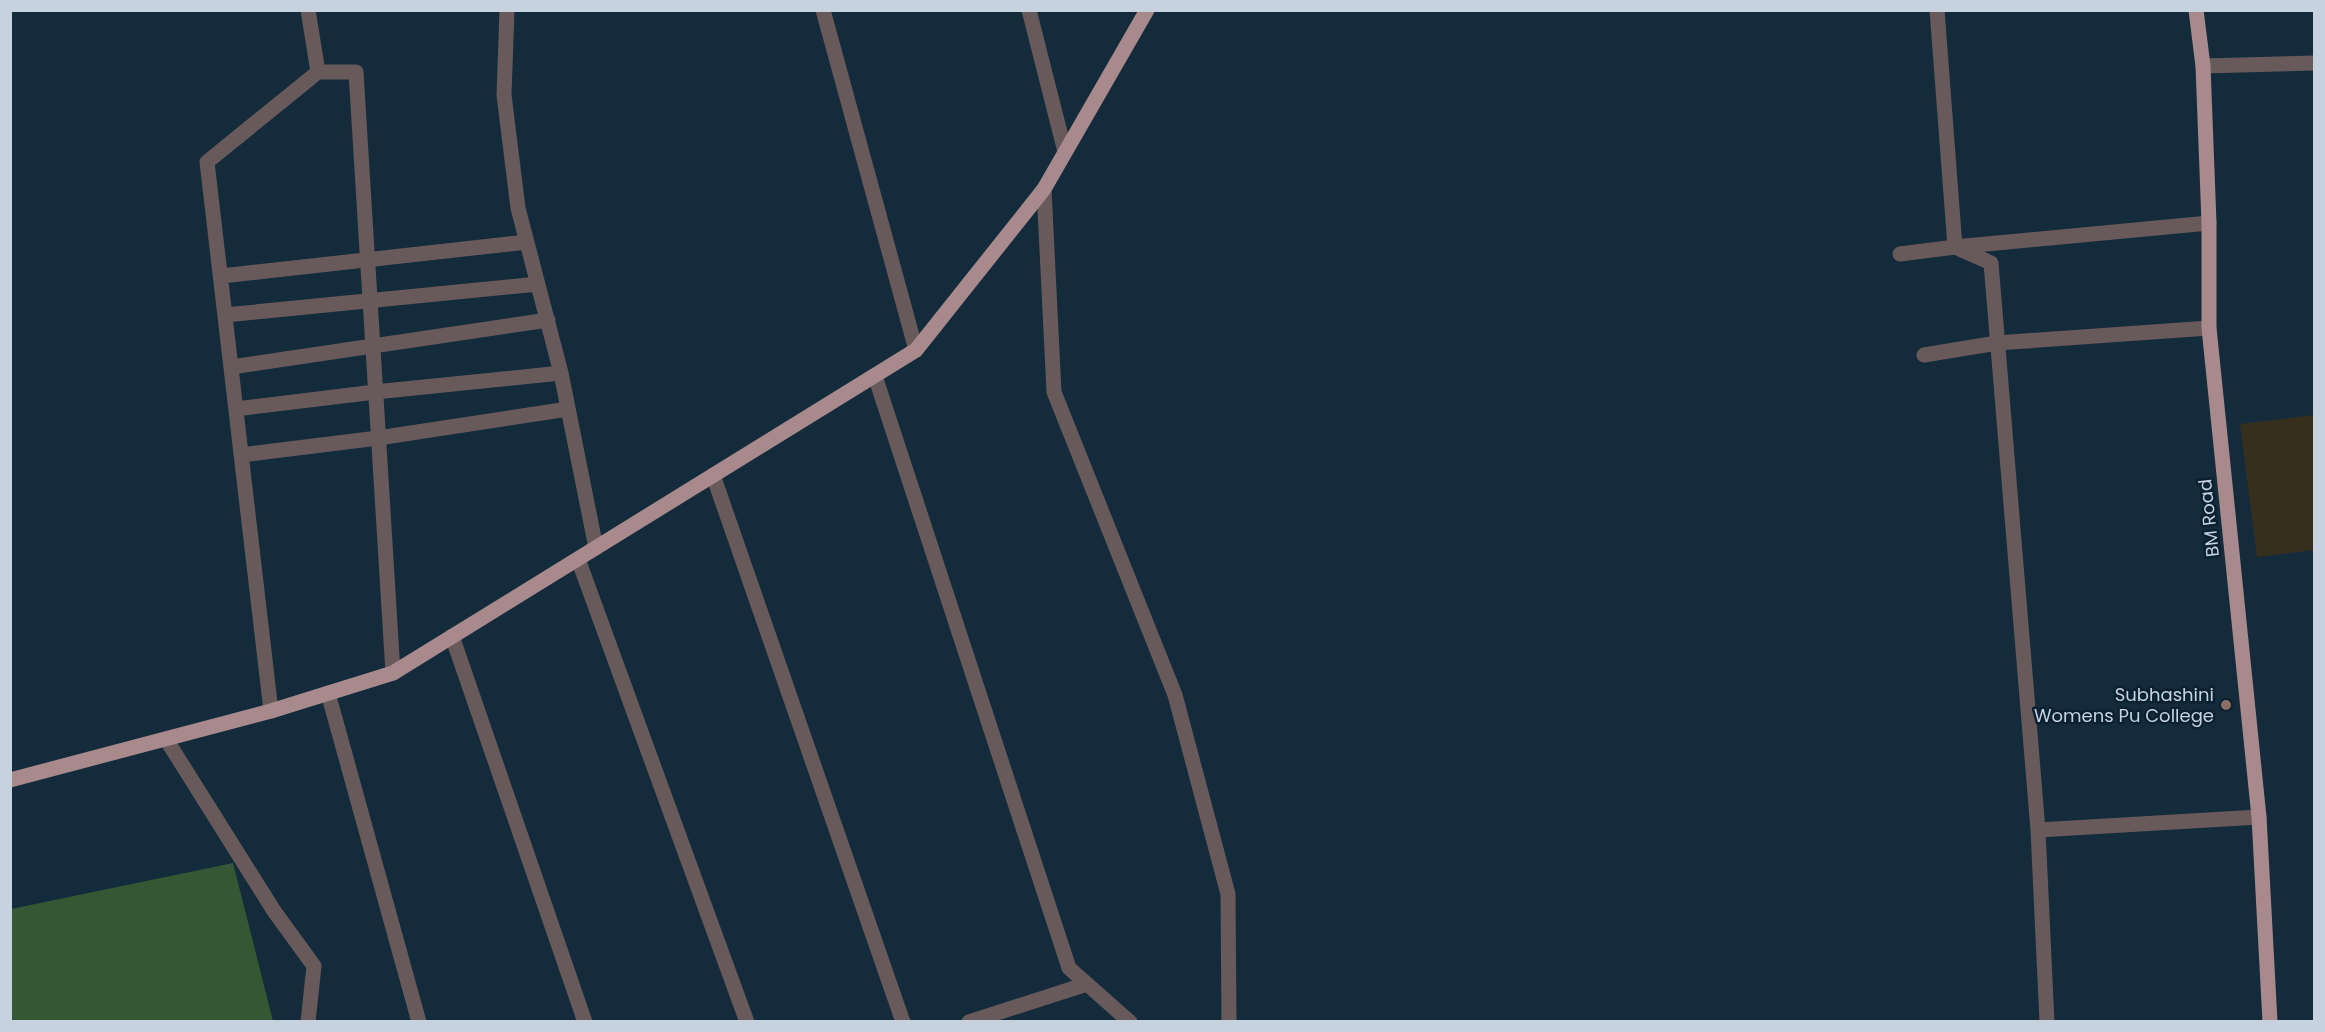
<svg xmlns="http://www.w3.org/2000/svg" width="2325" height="1032" font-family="Poppins,sans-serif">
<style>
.education{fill:#372f1e}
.green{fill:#355733}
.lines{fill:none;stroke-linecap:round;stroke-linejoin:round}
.minor{stroke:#685a5b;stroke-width:15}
.major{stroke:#a88a8c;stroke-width:15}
.education-dot{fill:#8d6e63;stroke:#0a2132;stroke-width:2}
.labels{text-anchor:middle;stroke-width:5;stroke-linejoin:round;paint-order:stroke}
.street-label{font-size:18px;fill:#c6d3df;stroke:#0a2132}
.poi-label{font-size:18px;fill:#c6d3df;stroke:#0a2132;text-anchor:end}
</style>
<rect width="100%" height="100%" fill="#142b3c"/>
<path class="education" d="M 2314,415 L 2314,550 L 2257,557 L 2240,424 Z"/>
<path class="green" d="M 233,863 L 273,1021 L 11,1021 L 11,909 Z"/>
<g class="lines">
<path class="minor" d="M 308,10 L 318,72 L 356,72 L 393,673
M 507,10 L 504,95 L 518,208 L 561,373 L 596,548
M 823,10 L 916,350
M 1029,10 L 1065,152
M 1937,10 L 1955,247 L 1991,263 L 2038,830
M 2203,66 L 2314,63
M 1044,189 L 1054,392 L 1175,695 L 1228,894 L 1229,1022
M 1900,254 L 1955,247 L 2209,223
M 221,276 L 527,242
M 225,315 L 538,284
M 1924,355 L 1997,343 L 2209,328
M 231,367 L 548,320
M 875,376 L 1069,968 L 1130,1022
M 236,409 L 375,392 L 561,373
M 241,455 L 378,438 L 568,409
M 713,475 L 903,1022
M 578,559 L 747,1022
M 452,636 L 585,1022
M 328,693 L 419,1022
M 271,711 L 207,162 L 318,72
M 166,739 L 274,911 L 314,966 L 308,1022
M 969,1022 L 1087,984
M 2047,1022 L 2038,830 L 2259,817"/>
<path class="major" d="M 2196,10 L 2203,66 L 2209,223 L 2209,328 L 2259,817 L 2270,1022
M 10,780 L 271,711 L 393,673 L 916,350 L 1044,189 L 1147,10"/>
</g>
<circle class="education-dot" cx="2226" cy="705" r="6"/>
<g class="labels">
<g class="street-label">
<text transform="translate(2209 518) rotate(-96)" y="6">BM Road</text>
</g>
<g class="poi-label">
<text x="2214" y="701">Subhashini<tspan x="2214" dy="21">Womens Pu College</tspan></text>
</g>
</g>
<rect width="2325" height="1032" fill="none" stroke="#c6d3df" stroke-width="24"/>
</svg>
